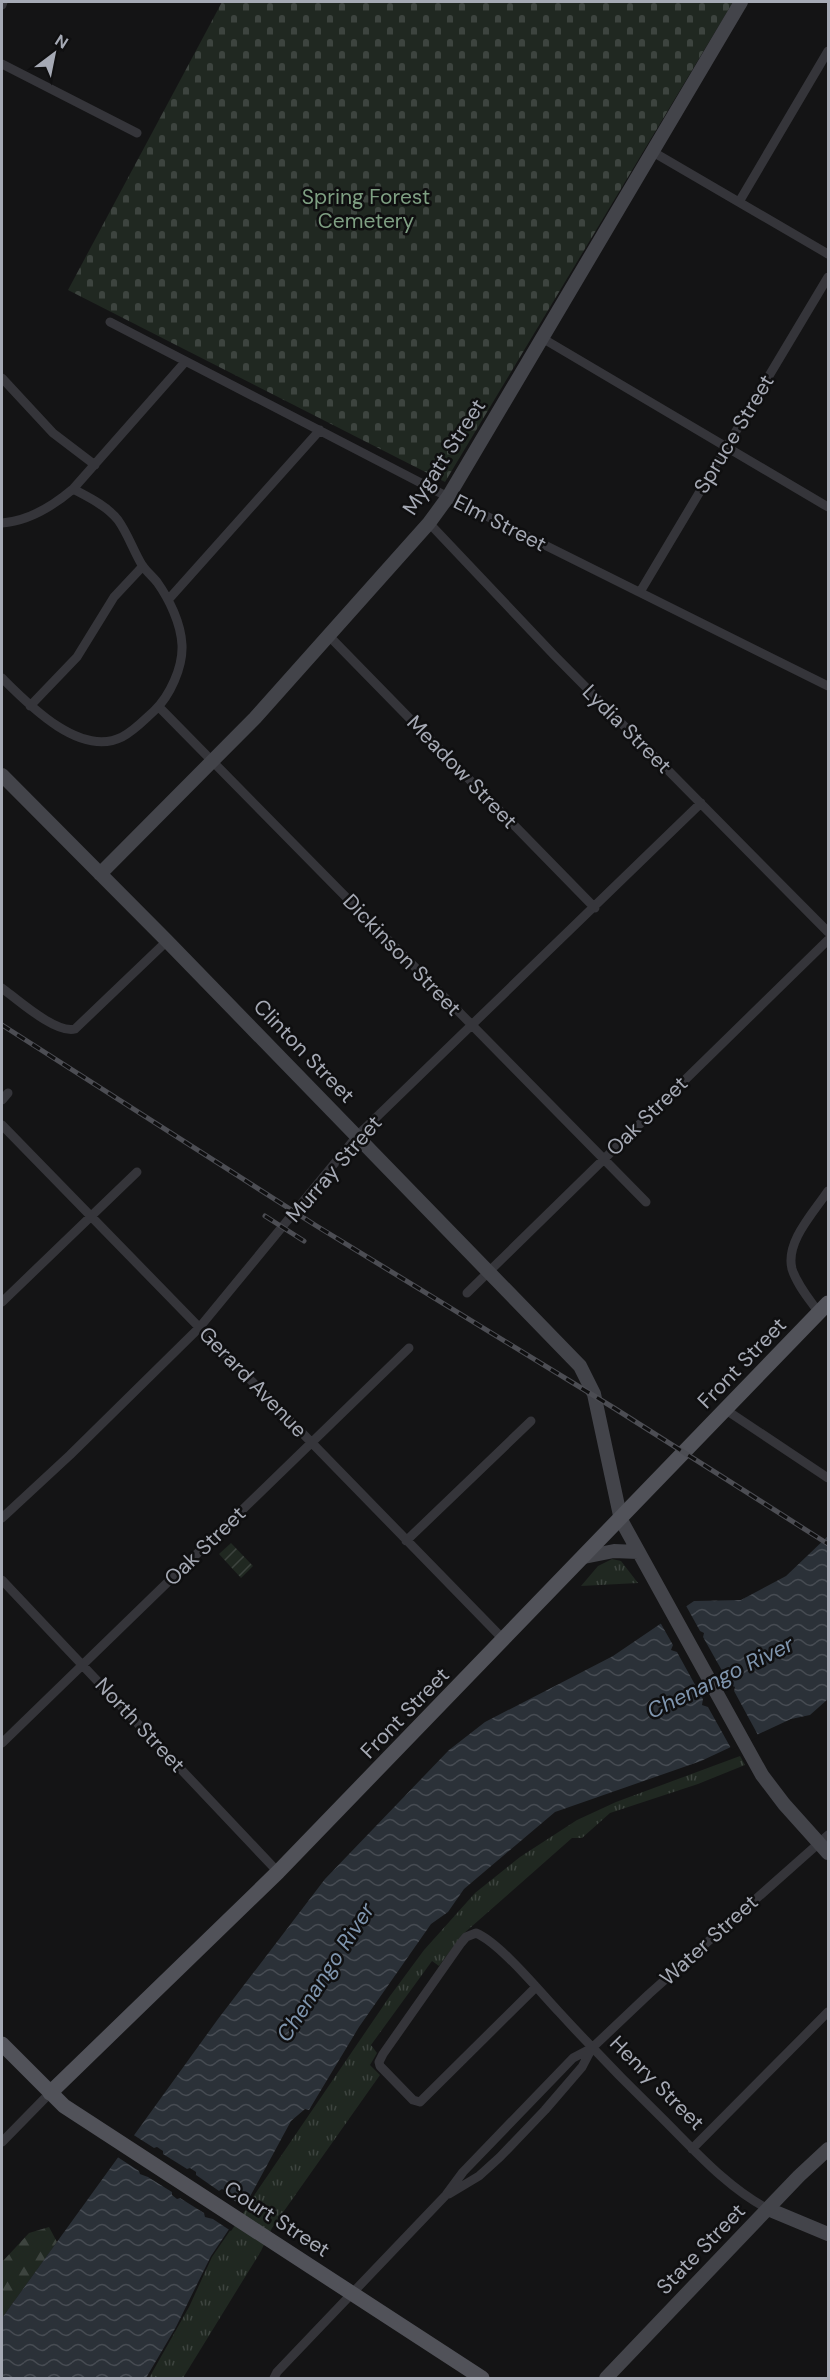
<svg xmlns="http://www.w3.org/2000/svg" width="830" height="2380" font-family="'DM Sans',sans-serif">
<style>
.grass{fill:url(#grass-tufts)}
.forest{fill:url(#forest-firs)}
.cemetery{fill:url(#cemetery-stones)}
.garden{fill:url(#garden-furrows)}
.water{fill:url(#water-waves)}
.pier{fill:#141415}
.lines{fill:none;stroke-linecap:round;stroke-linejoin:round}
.street{stroke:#35353a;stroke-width:9}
.secondary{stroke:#43444a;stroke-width:14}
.primary{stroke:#515259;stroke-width:15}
.rail-casing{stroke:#4c4d53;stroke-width:5}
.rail{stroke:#0f0f10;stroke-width:3;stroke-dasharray:9;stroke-linecap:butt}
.labels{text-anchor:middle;stroke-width:5;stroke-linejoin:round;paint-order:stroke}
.park-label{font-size:21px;fill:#7e9f82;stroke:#0f0f10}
.street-label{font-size:21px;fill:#a6aab5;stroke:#0f0f10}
.water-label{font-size:22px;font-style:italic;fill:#7f95ae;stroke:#0f0f10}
</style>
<defs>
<pattern id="grass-tufts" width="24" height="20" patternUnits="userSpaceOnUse" patternTransform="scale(1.5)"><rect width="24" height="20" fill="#202821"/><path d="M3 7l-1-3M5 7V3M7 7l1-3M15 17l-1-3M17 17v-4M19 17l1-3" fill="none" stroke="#3d443f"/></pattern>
<pattern id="forest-firs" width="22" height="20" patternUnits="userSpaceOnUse" patternTransform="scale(1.5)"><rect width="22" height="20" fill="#202821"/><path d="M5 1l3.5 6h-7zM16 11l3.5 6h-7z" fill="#3d443f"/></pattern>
<pattern id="cemetery-stones" width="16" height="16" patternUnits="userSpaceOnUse" patternTransform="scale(1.5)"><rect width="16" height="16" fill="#202821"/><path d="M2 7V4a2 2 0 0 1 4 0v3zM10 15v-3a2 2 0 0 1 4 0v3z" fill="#3d443f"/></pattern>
<pattern id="garden-furrows" width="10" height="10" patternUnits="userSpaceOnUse" patternTransform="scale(1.5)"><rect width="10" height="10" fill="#202821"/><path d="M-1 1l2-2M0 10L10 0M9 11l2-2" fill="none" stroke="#3d443f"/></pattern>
<pattern id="water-waves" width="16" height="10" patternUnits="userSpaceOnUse" patternTransform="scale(1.5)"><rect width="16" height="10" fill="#2b3138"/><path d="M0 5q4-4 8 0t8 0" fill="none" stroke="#474c53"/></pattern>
</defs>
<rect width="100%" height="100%" fill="#141415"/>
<path class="grass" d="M 612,1559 L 621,1561 L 638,1583 L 581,1586 L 598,1566 Z
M 740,1756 L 745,1765 L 698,1784 L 610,1813 L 582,1838 L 572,1838 L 462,1935 L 439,1966 L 432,1961 L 371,2045 L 377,2053 L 370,2065 L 380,2075 L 272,2228 L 261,2251 L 183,2378 L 149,2378 L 189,2307 L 212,2257 L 390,1996 L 424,1950 L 475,1893 L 520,1857 L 577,1820 L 616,1802 Z"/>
<path class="forest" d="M 49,2227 L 57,2242 L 2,2318 L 2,2262 L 29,2233 Z"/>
<path class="cemetery" d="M 222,2 L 733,2 L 445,482 L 68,290 Z"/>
<path class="garden" d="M 231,1543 L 253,1566 L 241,1578 L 219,1554 Z"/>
<path class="water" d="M 828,1536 L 828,1699 L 810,1715 L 791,1719 L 701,1761 L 555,1812 L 464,1889 L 448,1912 L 431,1924 L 359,2027 L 309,2110 L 305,2109 L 291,2121 L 246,2204 L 211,2256 L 176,2327 L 146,2378 L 2,2378 L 2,2318 L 218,2019 L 325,1879 L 449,1750 L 485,1722 L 613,1656 L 694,1601 L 741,1600 L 786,1576 Z"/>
<path class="pier" d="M 685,1604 L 700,1631 L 704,1633 L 703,1637 L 730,1685 L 735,1687 L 734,1691 L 759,1737 L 732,1750 L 708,1707 L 702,1705 L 703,1699 L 677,1652 L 671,1650 L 673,1645 L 660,1622 Z
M 132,2134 L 154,2148 L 157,2147 L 163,2151 L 163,2154 L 187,2169 L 190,2168 L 196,2172 L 196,2175 L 219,2191 L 222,2189 L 228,2193 L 228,2196 L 246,2209 L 231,2231 L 213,2219 L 205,2217 L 204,2213 L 180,2198 L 177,2199 L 172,2195 L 172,2192 L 148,2177 L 140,2174 L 139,2171 L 116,2156 Z"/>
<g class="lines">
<path class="street" d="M 2,5 L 3,2
M 2,64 L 137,133
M 653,152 L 828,254
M 739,202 L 828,51
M 110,322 L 448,497 L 828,686
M 542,338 L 828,507
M 2,378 L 53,433 L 95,465
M 2,523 C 29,521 53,506 73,489 L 185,362
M 429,523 L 554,655 L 828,932
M 640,592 L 828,277
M 168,600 L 320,430
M 329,636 L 595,908
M 2,678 C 28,704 80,758 122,737 C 134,731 144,720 154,711 C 170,696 183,667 182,645 C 181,623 169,599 157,582 C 152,576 146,571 142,565 C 133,550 128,534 118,520 C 107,506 88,497 73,489
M 30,706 L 77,657 L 114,597 L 143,566
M 159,707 L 646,1202
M 2,988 C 18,1000 56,1034 75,1029 L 167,941
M 2,1100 L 8,1093
M 2,1125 L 504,1640
M 467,1293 L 828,940
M 2,1302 L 137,1172
M 819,1313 C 810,1300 797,1285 792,1269 C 785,1242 814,1212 828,1191
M 726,1410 L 828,1478
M 2,1518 L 70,1455 L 199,1328 L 357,1136 L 701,803
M 406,1541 L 531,1421
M 2,1580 L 278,1872
M 2,1743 L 409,1348
M 536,1987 L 420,2102 L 413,2100 L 380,2066 L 379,2062 L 383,2054 L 461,1943 L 466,1937 L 476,1933 C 500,1943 540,1992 559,2012 C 593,2049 628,2085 664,2120 C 696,2152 728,2188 768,2209
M 2,2142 L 50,2093
M 692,2149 L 828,2012
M 449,2194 L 479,2176 L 500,2157 L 545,2110 L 582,2067 L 592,2048
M 274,2378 L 277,2372 L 446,2195 L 463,2172 L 573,2058 L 592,2048 L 649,1994 L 828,1835"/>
<path class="secondary" d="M 2,775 L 167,941 L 580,1366 L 594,1394 L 621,1520 L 762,1775 L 784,1804 L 828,1853
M 100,874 L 255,718 L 429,523 L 448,497 L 741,2
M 584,1557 L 614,1551 L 638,1552
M 768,2209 L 828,2234
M 606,2378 L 799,2176 L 828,2149"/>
<path class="primary" d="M 2,2044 L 64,2106 L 482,2378
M 50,2093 L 278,1872 L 828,1303"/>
<defs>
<path id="rail" d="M 2,1025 L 315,1225 L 614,1408 L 828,1544
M 265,1216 L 304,1241"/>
</defs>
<use href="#rail" class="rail-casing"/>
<use href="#rail" class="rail"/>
</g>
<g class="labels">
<g class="park-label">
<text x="366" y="204">Spring Forest<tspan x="366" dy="24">Cemetery</tspan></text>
</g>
<g class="street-label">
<text transform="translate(734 434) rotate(-59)" y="7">Spruce Street</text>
<text transform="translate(444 457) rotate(-57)" y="7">Mygatt Street</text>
<text transform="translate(500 523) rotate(27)" y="7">Elm Street</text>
<text transform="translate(627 729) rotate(45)" y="7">Lydia Street</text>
<text transform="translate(462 772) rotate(46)" y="7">Meadow Street</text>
<text transform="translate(402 955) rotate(46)" y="7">Dickinson Street</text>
<text transform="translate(304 1051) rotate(46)" y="7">Clinton Street</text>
<text transform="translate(647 1116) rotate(-44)" y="7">Oak Street</text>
<text transform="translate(334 1169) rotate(-49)" y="7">Murray Street</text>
<text transform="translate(742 1363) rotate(-46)" y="7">Front Street</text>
<text transform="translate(253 1382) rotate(46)" y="7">Gerard Avenue</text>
<text transform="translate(205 1546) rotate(-44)" y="7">Oak Street</text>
<text transform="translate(405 1713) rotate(-46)" y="7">Front Street</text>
<text transform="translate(140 1725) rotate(47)" y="7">North Street</text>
<text transform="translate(709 1940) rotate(-42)" y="7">Water Street</text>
<text transform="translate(657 2083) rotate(45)" y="7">Henry Street</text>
<text transform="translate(277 2219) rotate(33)" y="7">Court Street</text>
<text transform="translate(701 2249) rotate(-46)" y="7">State Street</text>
</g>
<g class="water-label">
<text transform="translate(720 1677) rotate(-26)" y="8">Chenango River</text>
<text transform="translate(325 1972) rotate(-57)" y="8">Chenango River</text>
</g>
</g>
<rect width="830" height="2380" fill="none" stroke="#a6aab5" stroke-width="6"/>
<g transform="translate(54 54) rotate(32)" stroke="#0f0f10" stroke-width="4.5" paint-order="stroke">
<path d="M0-4.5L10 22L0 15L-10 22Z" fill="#a6aab5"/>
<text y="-9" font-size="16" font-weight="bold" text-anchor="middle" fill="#a6aab5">N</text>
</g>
</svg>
